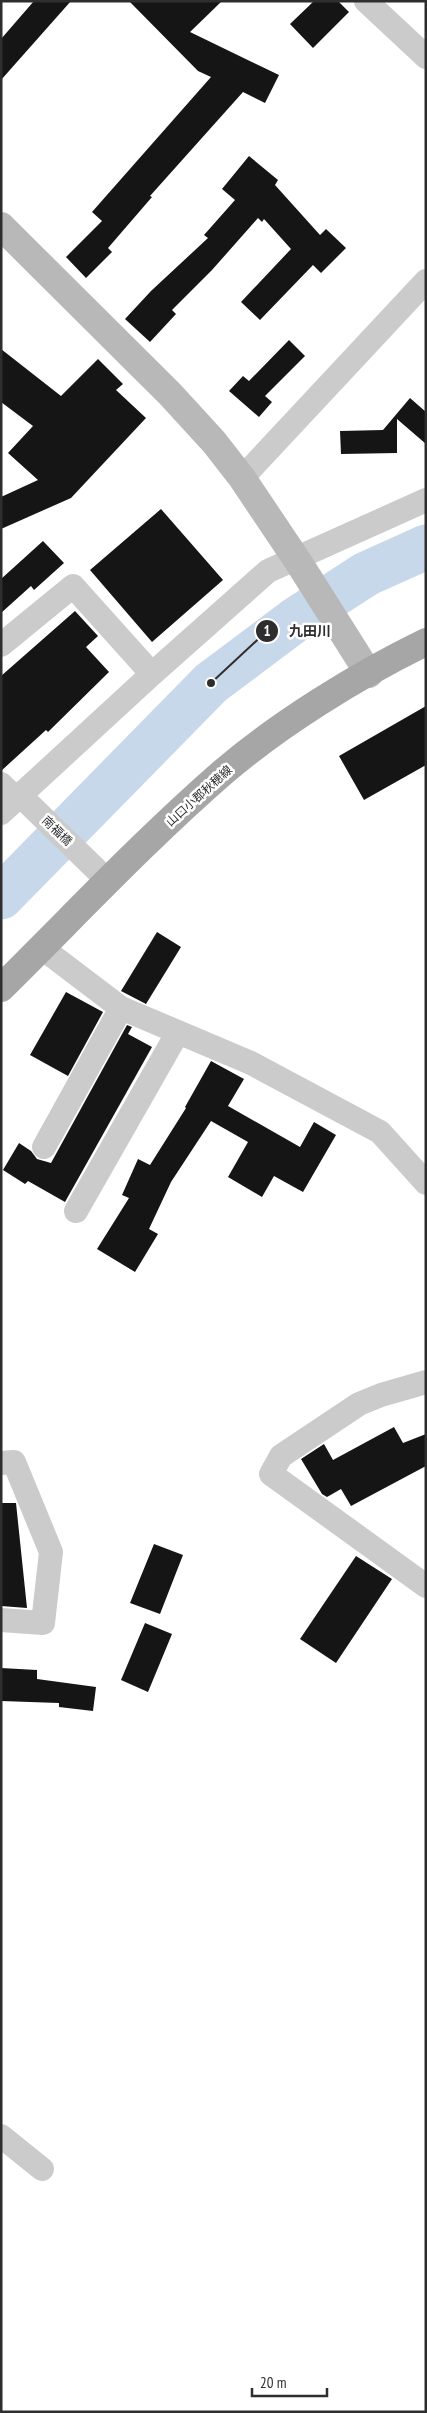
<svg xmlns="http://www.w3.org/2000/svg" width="427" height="2413" font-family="'PT Sans Narrow','Noto Sans JP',sans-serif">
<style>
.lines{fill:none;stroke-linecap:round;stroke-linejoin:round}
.river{stroke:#c8d8eb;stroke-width:45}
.building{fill:#151515}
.street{stroke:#cbcbcb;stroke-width:24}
.secondary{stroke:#b8b8b8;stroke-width:28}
.primary{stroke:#a6a6a6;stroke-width:28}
.labels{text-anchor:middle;stroke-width:5;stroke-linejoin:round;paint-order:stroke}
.street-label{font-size:12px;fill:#2e2e2e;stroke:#fff}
.leader{fill:none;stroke:#2e2e2e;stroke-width:2}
.callout-dot{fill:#2e2e2e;stroke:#fff;stroke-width:2}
.mark-label{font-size:15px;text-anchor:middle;font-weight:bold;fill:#fff}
.callout-label{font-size:14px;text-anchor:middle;font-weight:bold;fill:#2e2e2e;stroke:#fff;stroke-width:5;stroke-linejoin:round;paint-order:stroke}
</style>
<rect width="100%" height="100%" fill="#fff"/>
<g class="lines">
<path class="river" d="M 1,897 L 211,683 L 295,620 L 366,574 L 426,547"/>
</g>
<path class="building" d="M 34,1 L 71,1 L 1,80 L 1,39 Z
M 129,1 L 222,1 L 190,32 L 279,75 L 265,103 L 243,92 L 150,196 L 152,197 L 108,248 L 112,252 L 86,278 L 66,257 L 102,221 L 92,212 L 211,77 L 198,71 Z
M 314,1 L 338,1 L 349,12 L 313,48 L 290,24 Z
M 249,156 L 278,180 L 275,185 L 320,235 L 326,229 L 346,248 L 321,273 L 313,265 L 260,320 L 241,302 L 291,249 L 264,219 L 262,222 L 258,218 L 212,270 L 172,310 L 176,314 L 150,342 L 125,319 L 151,291 L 208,238 L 204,235 L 235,200 L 222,189 Z
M 289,340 L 305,356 L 265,396 L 272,402 L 259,417 L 229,391 L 243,376 L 249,381 Z
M 1,349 L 61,396 L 98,359 L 123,384 L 116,390 L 146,418 L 71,498 L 1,529 L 1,497 L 38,480 L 8,453 L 33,426 L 1,402 Z
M 410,398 L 426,412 L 426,444 L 397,419 L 397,453 L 341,454 L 340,431 L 383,430 Z
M 161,509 L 223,580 L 152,642 L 90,570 Z
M 43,541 L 64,563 L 34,590 L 31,586 L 1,613 L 1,579 Z
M 75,611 L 98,636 L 86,647 L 109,672 L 48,732 L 46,730 L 1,771 L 1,676 Z
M 426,706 L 426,765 L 364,800 L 339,756 Z
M 157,932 L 181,947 L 146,1004 L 121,991 Z
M 66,992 L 103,1012 L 68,1076 L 30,1055 Z
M 127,1025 L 132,1027 L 128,1034 L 152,1047 L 65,1202 L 28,1181 L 25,1184 L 3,1170 L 19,1143 L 31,1151 L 37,1159 L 51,1163 Z
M 211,1061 L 244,1079 L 228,1106 L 300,1147 L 314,1122 L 336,1135 L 303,1192 L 274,1176 L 262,1197 L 228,1177 L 248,1142 L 211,1121 L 171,1182 L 149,1229 L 158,1234 L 135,1272 L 97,1249 L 129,1198 L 122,1195 L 138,1159 L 150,1165 L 186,1108 L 185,1107 Z
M 394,1427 L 403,1443 L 426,1434 L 426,1466 L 351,1506 L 341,1489 L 327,1497 L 322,1494 L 301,1459 L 324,1444 L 333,1460 Z
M 1,1503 L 16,1503 L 27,1608 L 1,1606 Z
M 154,1544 L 183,1555 L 160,1614 L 130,1603 Z
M 356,1556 L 392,1579 L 336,1663 L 300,1639 Z
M 145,1623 L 172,1634 L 148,1692 L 121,1680 Z
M 1,1668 L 37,1670 L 37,1679 L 96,1687 L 93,1711 L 59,1707 L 59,1703 L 1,1701 Z"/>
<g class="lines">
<path class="street" d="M 366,1 L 426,57
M 242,478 L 426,281
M 1,645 L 73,586 L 152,674 L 1,813
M 152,674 L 268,571 L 426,500
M 1,784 L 8,791 L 27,802 L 108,881
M 42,948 L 121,1008 L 251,1063 L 380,1132 L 426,1183
M 44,1147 L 121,1008
M 76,1211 L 178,1032
M 426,1382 L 381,1395 L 359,1404 L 281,1456 L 271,1474 L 426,1586
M 1,1463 L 14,1462 L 51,1552 L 43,1623 L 1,1620
M 1,2136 L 42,2169"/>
<path class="secondary" d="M 1,226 L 170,394 L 214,442 L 242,478 L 299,563 L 369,674"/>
<path class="primary" d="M 1,988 C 74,916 144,841 222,773 C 279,724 358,675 426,642"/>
</g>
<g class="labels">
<g class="street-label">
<text transform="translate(199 796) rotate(-42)" y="4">山口小郡秋穂線</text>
<text transform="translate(57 831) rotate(44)" y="4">南福橋</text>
</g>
</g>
<path class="leader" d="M211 683L267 631"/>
<g class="callout-dot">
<circle cx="211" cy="683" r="5"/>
<circle cx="267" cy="631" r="12"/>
</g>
<g class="mark-label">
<text x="267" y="636">1</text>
</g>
<g class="callout-label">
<text x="310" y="636">九田川</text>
</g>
<rect width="427" height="2413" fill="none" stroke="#2e2e2e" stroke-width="5"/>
<path d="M252 2388v8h75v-8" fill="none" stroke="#2e2e2e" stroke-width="2.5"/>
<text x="260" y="2388" font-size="15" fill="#2e2e2e" stroke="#ffffff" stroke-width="4" paint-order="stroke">20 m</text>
</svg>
